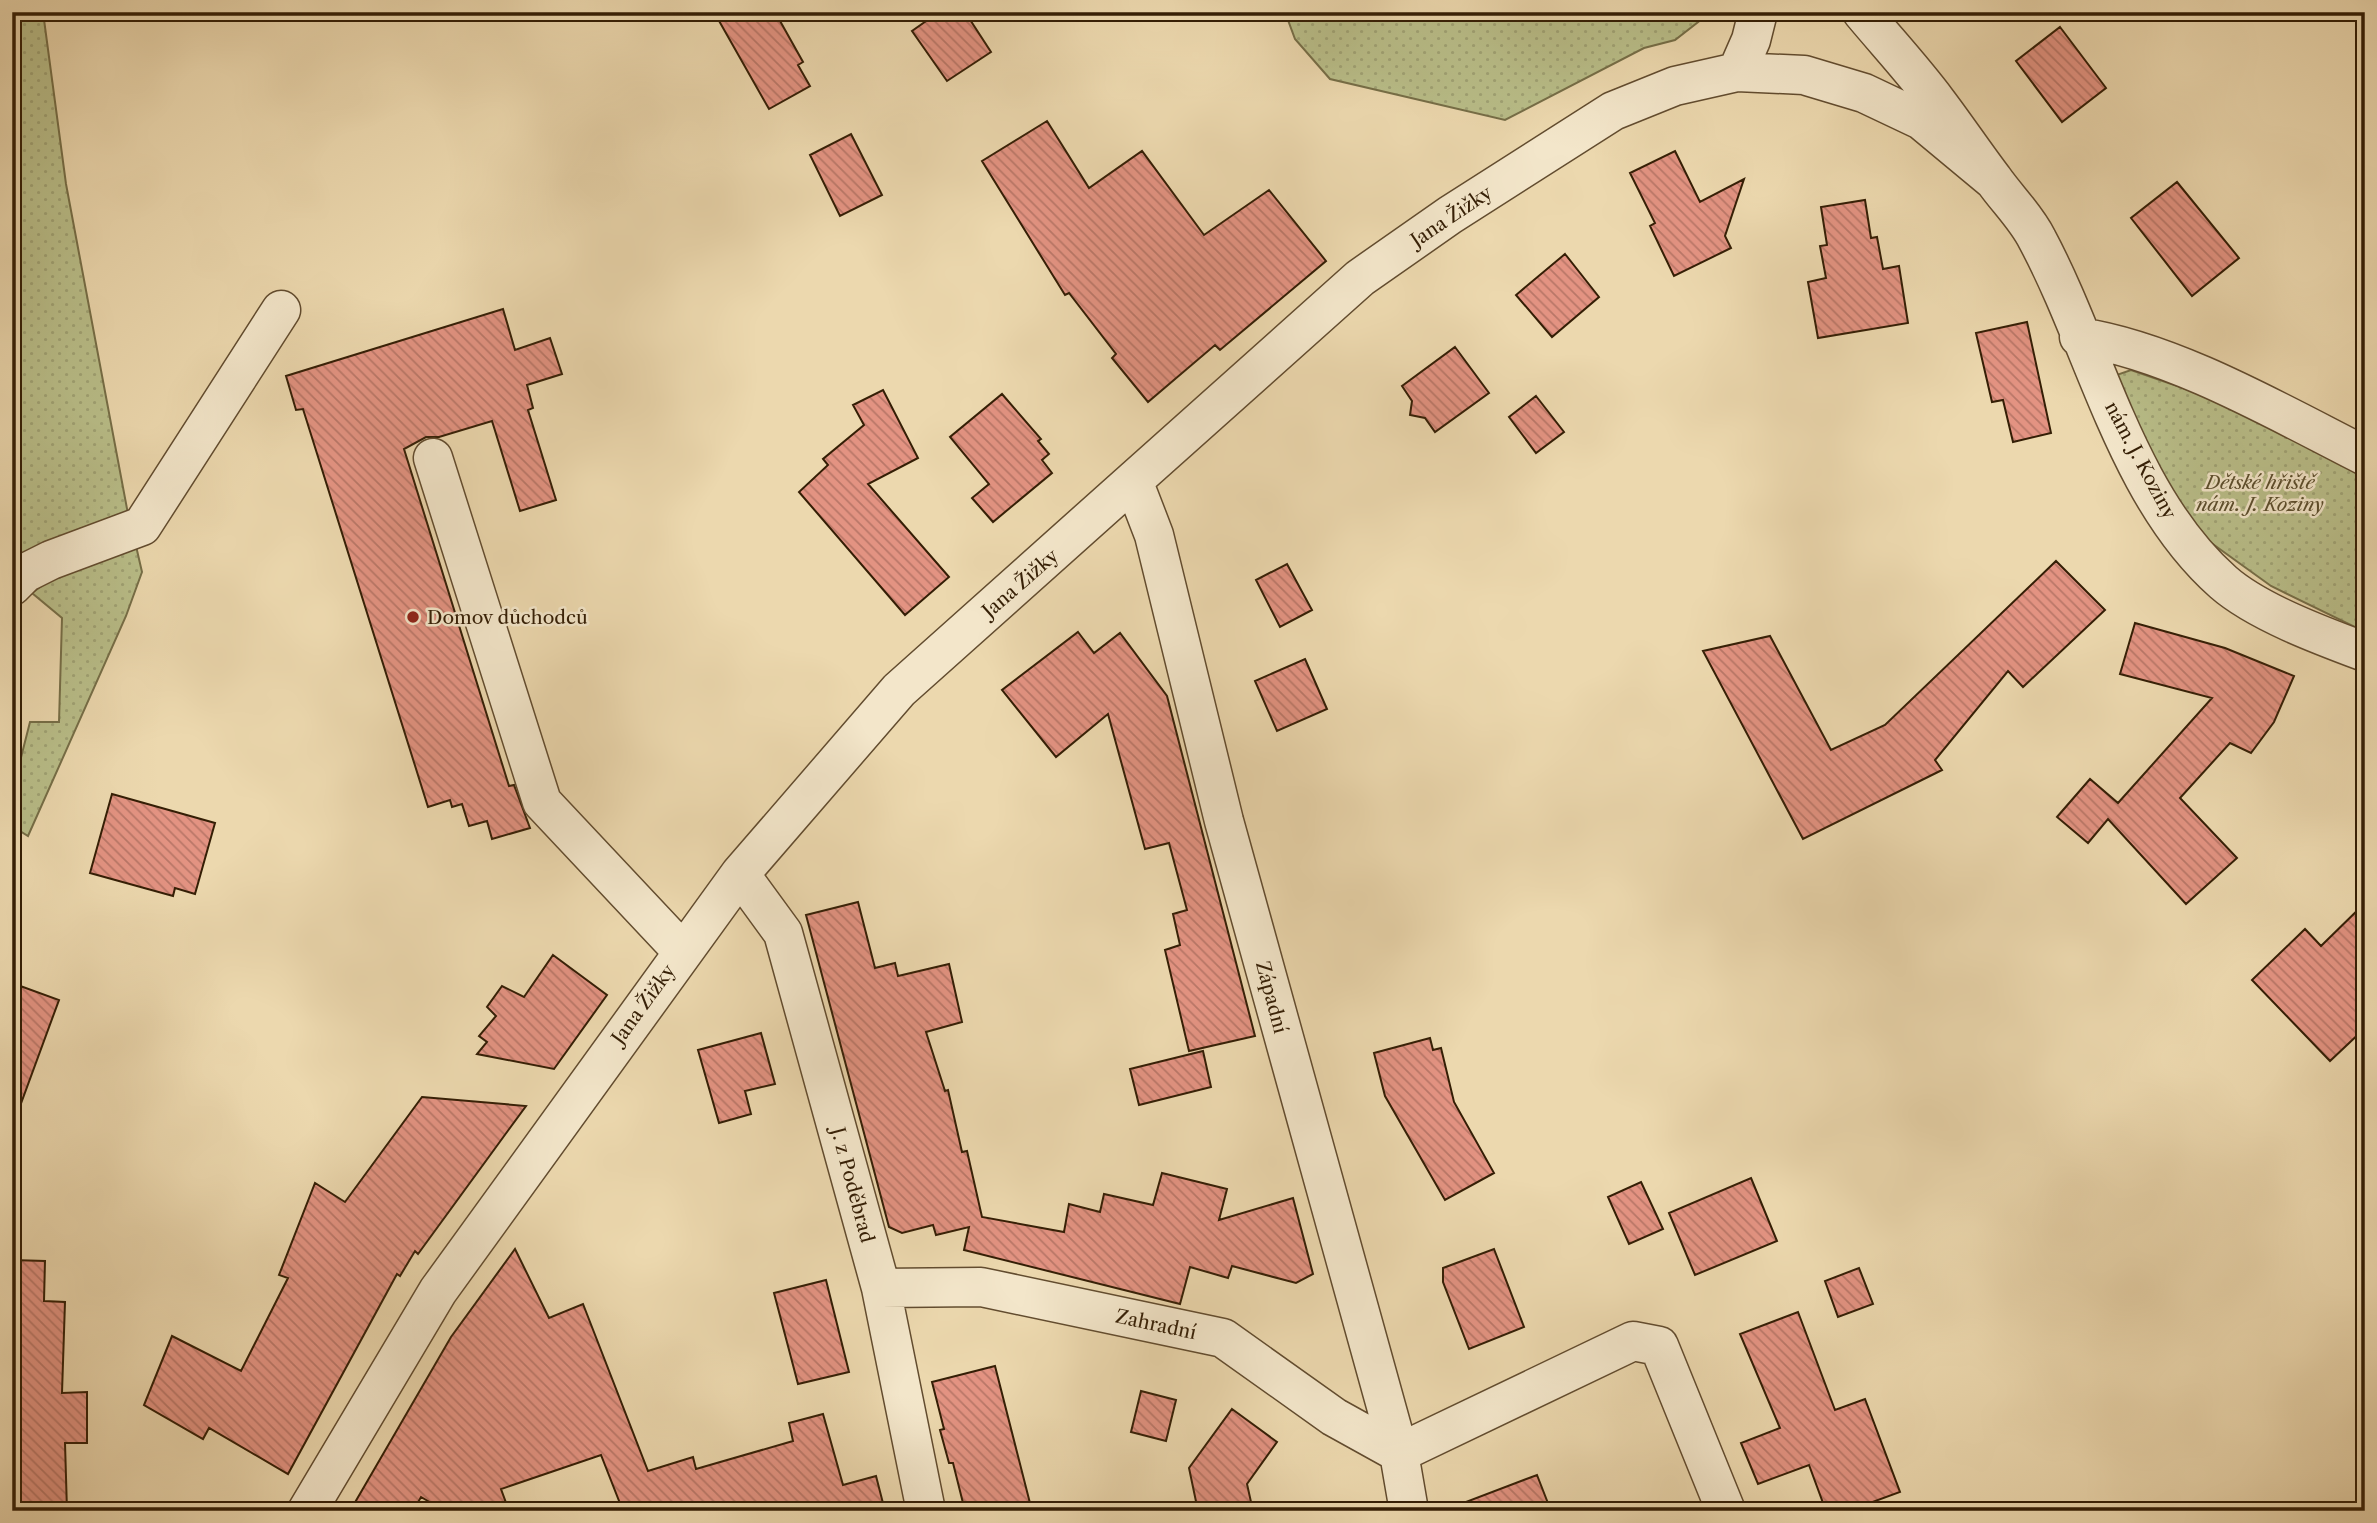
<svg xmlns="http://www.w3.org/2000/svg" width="2377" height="1523" font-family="'Libre Caslon Text',serif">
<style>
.green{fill:url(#green-dots);stroke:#766e47;stroke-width:2}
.building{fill:url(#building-back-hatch);stroke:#341e05;stroke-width:2}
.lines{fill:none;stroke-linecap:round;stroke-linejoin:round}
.minor-casing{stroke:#624c2f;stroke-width:41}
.minor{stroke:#f3e6ca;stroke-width:38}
.poi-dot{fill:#8f2418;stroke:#f3e6ca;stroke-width:2.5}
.labels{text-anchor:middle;stroke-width:5;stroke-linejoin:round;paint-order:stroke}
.street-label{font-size:19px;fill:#341e05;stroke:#f3e6ca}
.park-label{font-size:19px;font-style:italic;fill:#5c4e2d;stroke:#f3e6ca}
.poi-label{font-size:19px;fill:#341e05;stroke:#f3e6ca;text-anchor:start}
</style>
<defs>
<pattern id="green-dots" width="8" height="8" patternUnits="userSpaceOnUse" patternTransform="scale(1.75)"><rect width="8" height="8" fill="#b9be89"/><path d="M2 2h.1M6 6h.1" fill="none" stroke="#a0a375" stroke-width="1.8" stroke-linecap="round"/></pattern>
<pattern id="building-back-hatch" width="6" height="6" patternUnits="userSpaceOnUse" patternTransform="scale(1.75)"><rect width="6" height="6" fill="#e39382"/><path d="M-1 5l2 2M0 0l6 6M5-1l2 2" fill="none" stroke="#b97768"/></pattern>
</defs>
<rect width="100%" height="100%" fill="#ecd8ae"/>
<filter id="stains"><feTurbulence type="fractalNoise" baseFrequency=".00286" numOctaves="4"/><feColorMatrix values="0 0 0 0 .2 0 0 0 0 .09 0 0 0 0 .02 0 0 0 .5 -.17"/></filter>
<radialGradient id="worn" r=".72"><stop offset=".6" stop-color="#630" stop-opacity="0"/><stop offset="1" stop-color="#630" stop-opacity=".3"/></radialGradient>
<path class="green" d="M 12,12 L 43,12 L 66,184 L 128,514 L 12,567 Z
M 1285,12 L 1711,12 L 1675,40 L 1644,48 L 1505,120 L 1330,79 L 1295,39 Z
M 2131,370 L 2232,405 L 2365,473 L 2365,632 L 2271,586 L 2210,542 L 2135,448 L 2105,379 Z
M 136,546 L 142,572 L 126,616 L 28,836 L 12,826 L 12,793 L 30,722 L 59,722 L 62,618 L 32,593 L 51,579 Z"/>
<path class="building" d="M 714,12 L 775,12 L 803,62 L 798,65 L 810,86 L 769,109 Z
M 939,12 L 965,12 L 991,52 L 947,81 L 912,31 Z
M 2060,27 L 2106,88 L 2062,122 L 2016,61 Z
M 1047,121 L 1089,188 L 1142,151 L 1204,235 L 1269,190 L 1326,261 L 1220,350 L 1215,345 L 1148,402 L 1112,358 L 1116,354 L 1069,293 L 1065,295 L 982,161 Z
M 851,134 L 882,195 L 840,216 L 810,155 Z
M 1675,151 L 1700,202 L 1744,179 L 1725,236 L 1731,248 L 1674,276 L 1650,226 L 1655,223 L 1630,173 Z
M 2177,182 L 2239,258 L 2192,296 L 2131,218 Z
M 1865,200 L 1871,238 L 1877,237 L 1883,269 L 1899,266 L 1908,323 L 1818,338 L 1808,282 L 1826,278 L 1820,246 L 1827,245 L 1821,207 Z
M 1565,254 L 1599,297 L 1552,337 L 1516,295 Z
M 503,309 L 515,350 L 550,338 L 562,374 L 527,385 L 533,408 L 528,410 L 556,500 L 520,511 L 492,421 L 439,437 L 426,437 L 404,449 L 509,786 L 514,785 L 530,828 L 492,839 L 487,821 L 469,826 L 462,804 L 452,807 L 450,800 L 428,807 L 303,409 L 296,410 L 286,376 Z
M 2027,322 L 2051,433 L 2013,442 L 2003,400 L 1992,402 L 1976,333 Z
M 1455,347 L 1489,393 L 1435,432 L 1425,418 L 1410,415 L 1412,401 L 1402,386 Z
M 883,390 L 918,458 L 868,484 L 949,577 L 905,615 L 799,492 L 828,465 L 823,459 L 864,425 L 853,405 Z
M 1002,394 L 1041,439 L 1038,441 L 1049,454 L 1042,460 L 1052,473 L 993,522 L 972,498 L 989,484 L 950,437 Z
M 1536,396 L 1564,432 L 1536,453 L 1509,417 Z
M 2056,561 L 2105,610 L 2023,687 L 2008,671 L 1935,760 L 1942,770 L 1803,839 L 1703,651 L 1770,636 L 1831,750 L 1885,725 Z
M 1287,564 L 1312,610 L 1280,627 L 1256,580 Z
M 2135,623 L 2225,648 L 2294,676 L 2274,722 L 2251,753 L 2230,743 L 2180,798 L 2237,858 L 2186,904 L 2108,819 L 2088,843 L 2057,817 L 2090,779 L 2118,803 L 2212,698 L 2120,674 Z
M 1078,632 L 1094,653 L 1120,633 L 1167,696 L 1255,1036 L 1189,1051 L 1165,950 L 1180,945 L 1173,914 L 1187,910 L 1169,843 L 1145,849 L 1108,714 L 1056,757 L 1002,690 Z
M 1305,659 L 1327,709 L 1277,731 L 1255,681 Z
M 112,794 L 215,823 L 195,894 L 175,888 L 173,896 L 90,873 Z
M 858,902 L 875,968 L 895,963 L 898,976 L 949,964 L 962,1022 L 926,1032 L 945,1091 L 948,1090 L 962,1152 L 967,1151 L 982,1217 L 1064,1232 L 1069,1204 L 1100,1212 L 1104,1194 L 1153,1205 L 1162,1173 L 1227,1189 L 1219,1220 L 1293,1198 L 1313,1274 L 1296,1283 L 1232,1266 L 1228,1278 L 1190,1267 L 1180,1304 L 964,1250 L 969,1227 L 936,1235 L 933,1225 L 902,1233 L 889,1227 L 806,915 Z
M 2365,903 L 2365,1028 L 2330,1061 L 2252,980 L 2305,929 L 2321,946 Z
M 553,955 L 607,995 L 554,1069 L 477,1054 L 487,1042 L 479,1036 L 496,1016 L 487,1007 L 502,986 L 524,997 Z
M 12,983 L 59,1000 L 16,1117 L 12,1116 Z
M 761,1033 L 775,1084 L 745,1091 L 751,1114 L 719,1123 L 698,1050 Z
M 1430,1038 L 1433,1050 L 1441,1048 L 1454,1102 L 1494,1173 L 1445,1200 L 1385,1096 L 1374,1053 Z
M 1203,1051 L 1211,1087 L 1139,1105 L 1130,1069 Z
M 422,1097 L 526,1106 L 418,1254 L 415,1251 L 400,1276 L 397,1274 L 288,1474 L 209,1428 L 203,1439 L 144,1405 L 172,1336 L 241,1371 L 288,1278 L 279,1275 L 315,1183 L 345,1202 Z
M 1751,1178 L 1777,1241 L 1695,1275 L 1669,1213 Z
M 1641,1182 L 1663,1229 L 1629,1244 L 1608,1197 Z
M 515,1249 L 549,1318 L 583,1304 L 648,1471 L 693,1457 L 696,1469 L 793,1441 L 789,1423 L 823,1414 L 843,1485 L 876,1476 L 885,1511 L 623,1511 L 601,1455 L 501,1489 L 509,1511 L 445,1511 L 421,1497 L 413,1511 L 350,1511 L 451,1337 Z
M 1494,1249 L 1524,1327 L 1469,1349 L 1443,1282 L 1443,1268 Z
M 12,1260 L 45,1261 L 44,1301 L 65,1302 L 62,1393 L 87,1392 L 87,1443 L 65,1443 L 67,1511 L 12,1511 Z
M 1859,1268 L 1873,1304 L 1838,1317 L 1825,1281 Z
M 826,1280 L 849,1372 L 798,1384 L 774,1293 Z
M 1798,1312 L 1835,1410 L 1865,1399 L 1900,1492 L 1848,1511 L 1826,1511 L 1809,1465 L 1758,1484 L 1741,1443 L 1780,1428 L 1740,1334 Z
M 995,1366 L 1032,1511 L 965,1511 L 953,1463 L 949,1463 L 940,1430 L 944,1429 L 932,1382 Z
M 1141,1391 L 1176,1400 L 1166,1441 L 1131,1432 Z
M 1232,1409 L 1277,1442 L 1247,1484 L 1253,1511 L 1198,1511 L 1189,1468 Z
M 1537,1475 L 1551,1511 L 1451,1511 L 1450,1508 Z"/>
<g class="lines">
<defs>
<path id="minor" d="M 1862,12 C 1887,42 1914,71 1937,102 C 1956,127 1974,154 1993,179 C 2007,199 2026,217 2037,239 C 2096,349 2126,496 2223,582 C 2257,612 2322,636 2365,652
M 1737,72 L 1751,40 L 1758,12
M 2079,337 C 2173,351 2280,413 2365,456
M 433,458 L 542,802 L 682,951
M 1134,483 L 1154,535 L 1224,821 L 1399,1453 L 1409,1511
M 12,586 L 25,573 L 51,560 L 142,526 L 281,310
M 740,874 L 783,933 L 881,1288 L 926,1511
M 881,1288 L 981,1287 L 1223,1338 L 1334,1417 L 1399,1453 L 1633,1341 L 1659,1346 L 1726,1511
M 307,1511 L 438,1291 L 740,874 L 899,690 L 1360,278 L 1450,215 L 1613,111 L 1675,86 L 1737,72 L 1804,75 L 1864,93 L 1921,120 L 1992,179"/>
</defs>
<use href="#minor" class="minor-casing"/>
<use href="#minor" class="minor"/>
</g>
<circle class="poi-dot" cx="413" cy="617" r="7"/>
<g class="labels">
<g class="street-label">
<text transform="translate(1451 216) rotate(-34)" y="7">Jana Žižky</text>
<text transform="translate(2141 460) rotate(62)" y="7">nám. J. Koziny</text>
<text transform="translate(1020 583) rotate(-41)" y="7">Jana Žižky</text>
<text transform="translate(1272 997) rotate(75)" y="7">Západní</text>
<text transform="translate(643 1004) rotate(-54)" y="7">Jana Žižky</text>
<text transform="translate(853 1185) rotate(75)" y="7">J. z Poděbrad</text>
<text transform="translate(1156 1324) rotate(12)" y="7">Zahradní</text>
</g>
<g class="park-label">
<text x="2260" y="489">Dětské hřiště<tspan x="2260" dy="22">nám. J. Koziny</tspan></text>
</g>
<g class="poi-label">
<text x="427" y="624">Domov důchodců</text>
</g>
</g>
<rect width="2377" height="1523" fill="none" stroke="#ecd8ae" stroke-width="42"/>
<rect x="14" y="14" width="2349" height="1495" fill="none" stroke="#341e05" stroke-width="3.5"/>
<rect x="21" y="21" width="2335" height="1481" fill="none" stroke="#341e05" stroke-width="2"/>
<rect width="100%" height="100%" filter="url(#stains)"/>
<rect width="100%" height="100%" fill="url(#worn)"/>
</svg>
